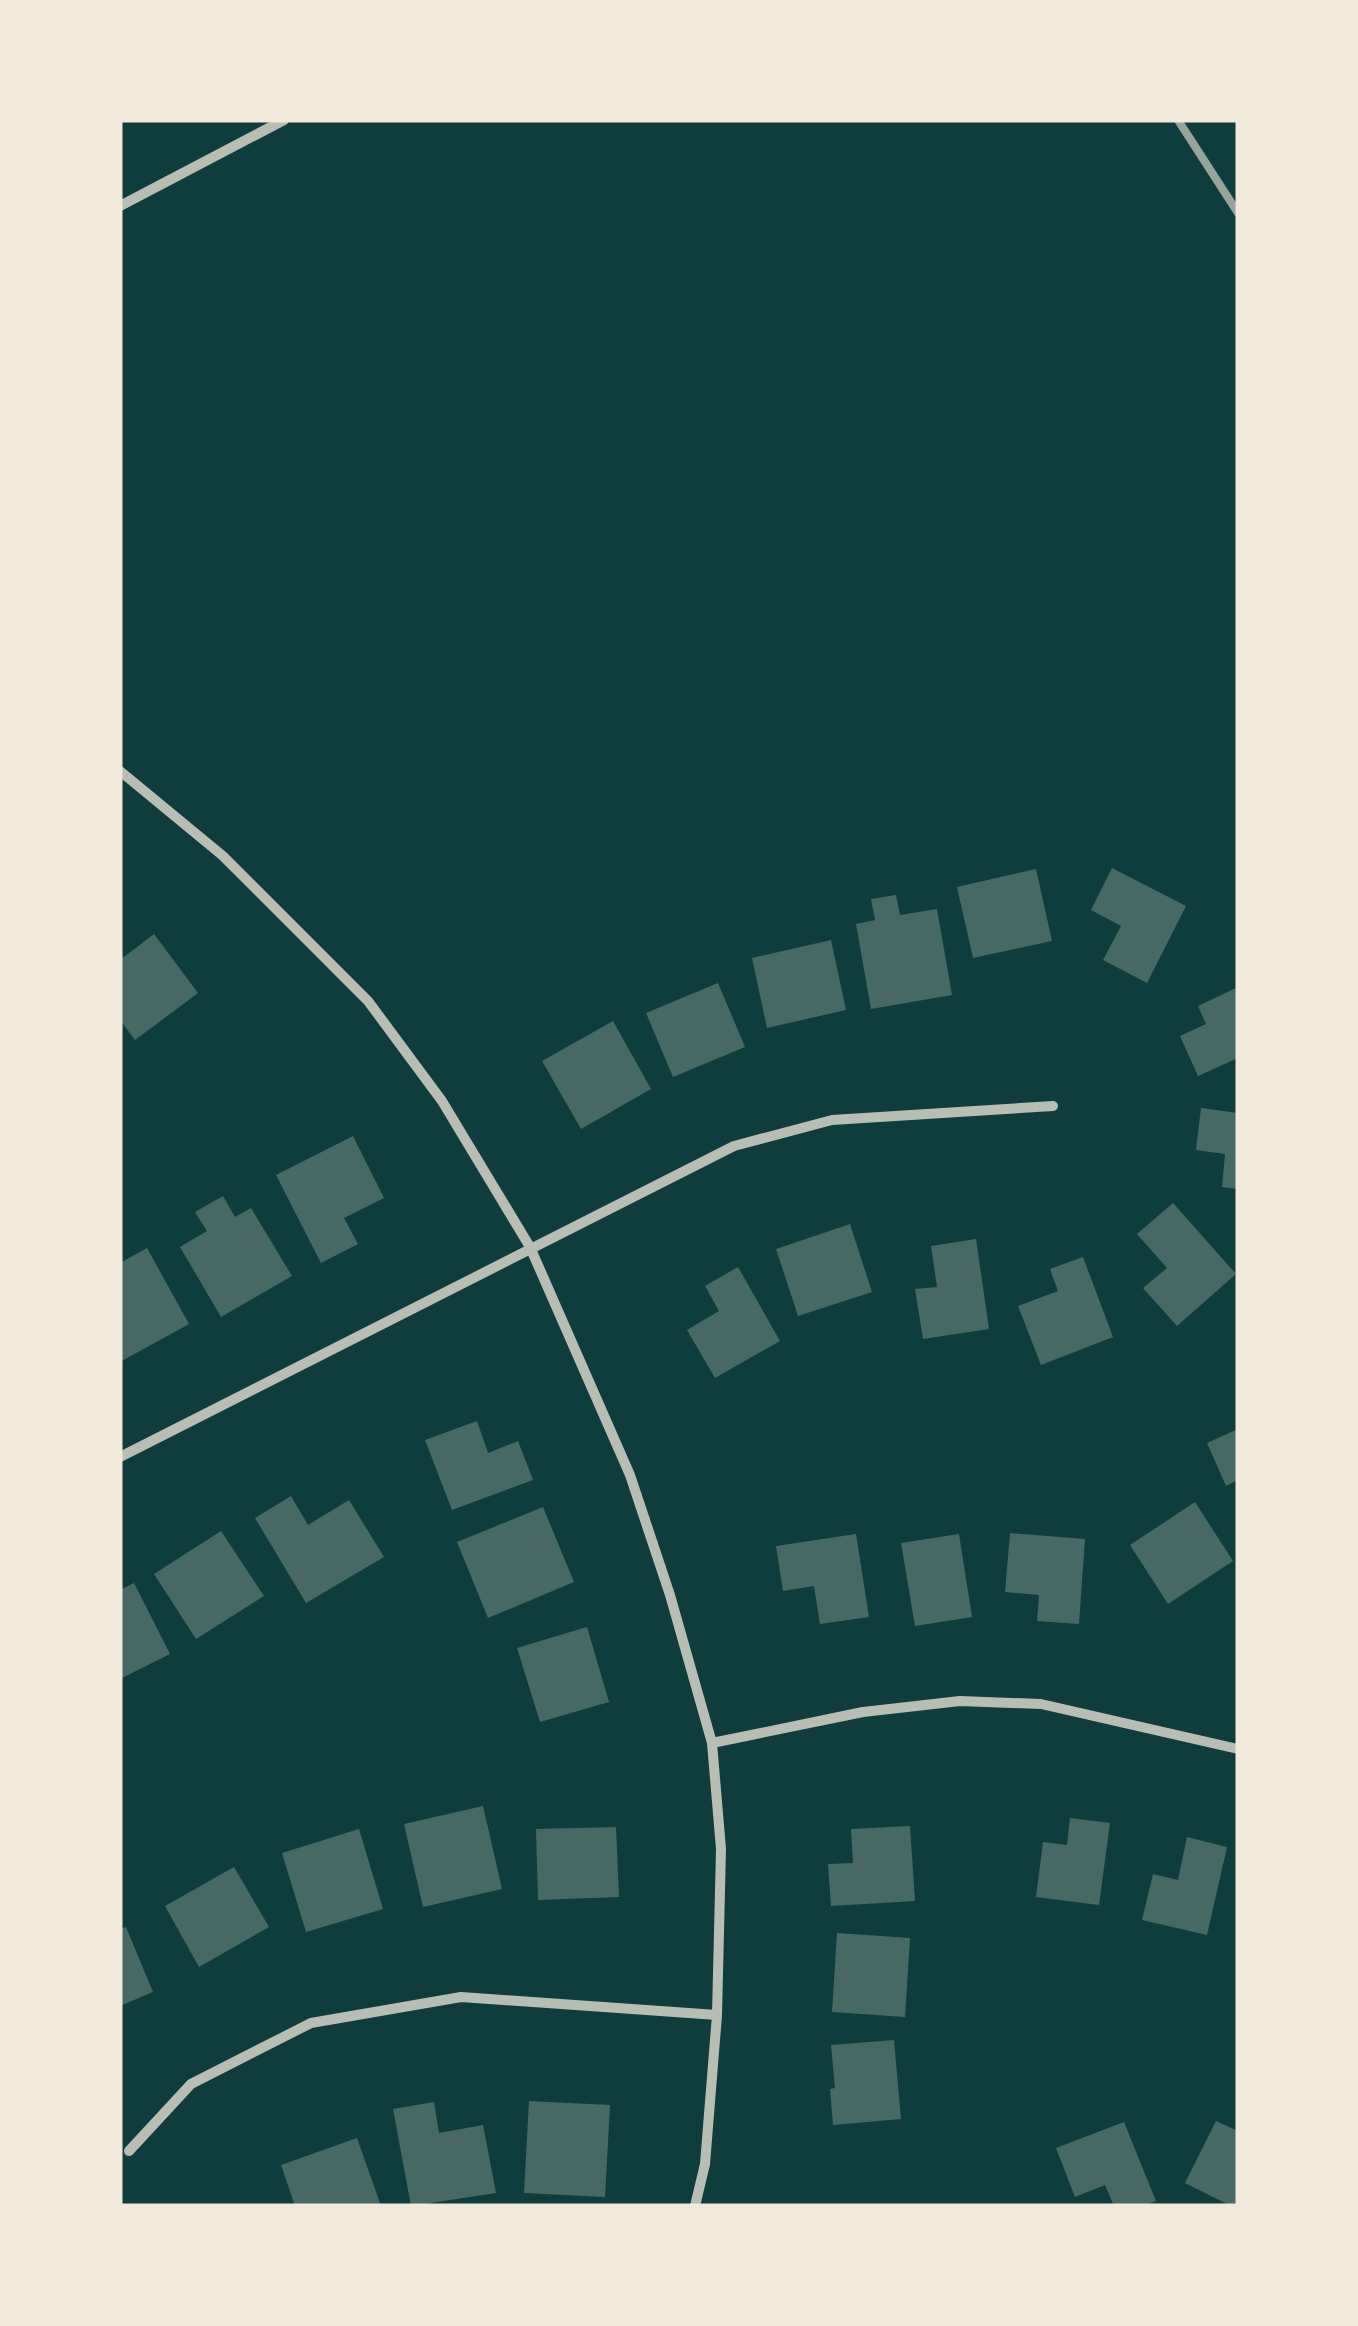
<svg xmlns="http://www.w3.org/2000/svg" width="1358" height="2326" font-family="'Titillium Web',sans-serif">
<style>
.building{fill:#486865}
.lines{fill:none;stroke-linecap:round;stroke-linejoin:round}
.minor{stroke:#b8beb3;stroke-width:10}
.rail{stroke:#97a49c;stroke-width:8}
</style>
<rect width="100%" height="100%" fill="#0f3d3e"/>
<path class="building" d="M 1112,868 L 1186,906 L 1147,983 L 1103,960 L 1121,926 L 1091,910 Z
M 1036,869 L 1052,941 L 973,958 L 957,887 Z
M 896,895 L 900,915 L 937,909 L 952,995 L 871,1009 L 856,924 L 875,920 L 871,899 Z
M 154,934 L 198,993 L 135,1040 L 120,1020 L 120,960 Z
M 831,940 L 846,1010 L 767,1028 L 752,958 Z
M 718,983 L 745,1047 L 673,1077 L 646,1013 Z
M 1238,987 L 1238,1058 L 1198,1076 L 1180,1036 L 1206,1024 L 1198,1006 Z
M 613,1021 L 651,1089 L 581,1129 L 542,1061 Z
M 1201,1108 L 1238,1113 L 1238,1189 L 1222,1187 L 1225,1154 L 1196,1150 Z
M 353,1136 L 384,1198 L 344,1218 L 358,1244 L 321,1263 L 276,1175 Z
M 223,1196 L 235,1217 L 251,1208 L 292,1276 L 221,1317 L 180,1247 L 207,1231 L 195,1212 Z
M 1173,1203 L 1236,1274 L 1177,1326 L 1143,1288 L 1167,1268 L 1137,1234 Z
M 850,1224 L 872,1292 L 798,1316 L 776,1249 Z
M 976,1239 L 989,1329 L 923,1339 L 915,1289 L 937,1287 L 931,1246 Z
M 147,1248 L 189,1324 L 120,1362 L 120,1263 Z
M 1083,1257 L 1113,1337 L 1041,1365 L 1018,1306 L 1058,1291 L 1050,1269 Z
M 738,1267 L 780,1341 L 715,1378 L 687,1330 L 719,1311 L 705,1286 Z
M 477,1421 L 488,1453 L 518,1441 L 533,1480 L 452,1510 L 425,1440 Z
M 1238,1429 L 1238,1480 L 1226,1486 L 1207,1443 Z
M 291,1496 L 308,1525 L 349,1500 L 384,1557 L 306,1603 L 255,1518 Z
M 1195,1502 L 1233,1561 L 1168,1604 L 1130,1545 Z
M 543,1507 L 574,1582 L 488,1618 L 457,1542 Z
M 221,1531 L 264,1596 L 196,1639 L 154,1574 Z
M 1010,1533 L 1085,1539 L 1079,1624 L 1037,1621 L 1039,1595 L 1005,1592 Z
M 856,1534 L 869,1617 L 820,1624 L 814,1586 L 783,1591 L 776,1546 Z
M 959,1534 L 972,1617 L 915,1626 L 901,1543 Z
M 134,1583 L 170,1654 L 120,1679 L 120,1590 Z
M 587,1627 L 609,1702 L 540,1722 L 517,1648 Z
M 483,1806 L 502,1889 L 423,1907 L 404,1824 Z
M 1070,1818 L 1110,1823 L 1099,1905 L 1036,1897 L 1043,1842 L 1067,1845 Z
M 910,1826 L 915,1901 L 831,1906 L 828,1864 L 853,1863 L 851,1829 Z
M 616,1827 L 619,1897 L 538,1900 L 536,1829 Z
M 359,1829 L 383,1909 L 306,1932 L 282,1853 Z
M 1187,1837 L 1227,1847 L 1207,1935 L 1142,1920 L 1153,1874 L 1178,1880 Z
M 234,1867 L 269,1927 L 199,1967 L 165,1906 Z
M 126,1927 L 153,1992 L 120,2006 L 120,1929 Z
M 837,1933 L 910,1938 L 905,2017 L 832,2012 Z
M 894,2040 L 901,2119 L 833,2125 L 830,2089 L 835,2088 L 831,2045 Z
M 529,2101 L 610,2105 L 605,2197 L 524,2193 Z
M 434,2102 L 439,2133 L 483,2125 L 496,2193 L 411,2206 L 393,2109 Z
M 1216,2121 L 1238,2131 L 1238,2206 L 1231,2206 L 1185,2183 Z
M 1124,2122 L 1156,2201 L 1143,2206 L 1114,2206 L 1105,2185 L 1075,2197 L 1056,2148 Z
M 357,2138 L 381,2206 L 295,2206 L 281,2165 Z"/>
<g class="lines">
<path class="minor" d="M 120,206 L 284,120
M 120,771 L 223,856 L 368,1001 L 442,1101 L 530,1247 L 630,1475 L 670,1595 L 712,1743 L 721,1849 L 717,2015 L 705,2164 L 695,2206
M 120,1457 L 734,1146 L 832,1120 L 1053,1106
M 712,1743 L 863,1712 L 960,1701 L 1041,1704 L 1238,1749
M 129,2151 L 191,2084 L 311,2023 L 461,1997 L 717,2015"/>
<path class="rail" d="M 1178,120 L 1238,213"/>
</g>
<rect width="1358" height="2326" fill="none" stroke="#f1e9da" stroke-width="245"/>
</svg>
